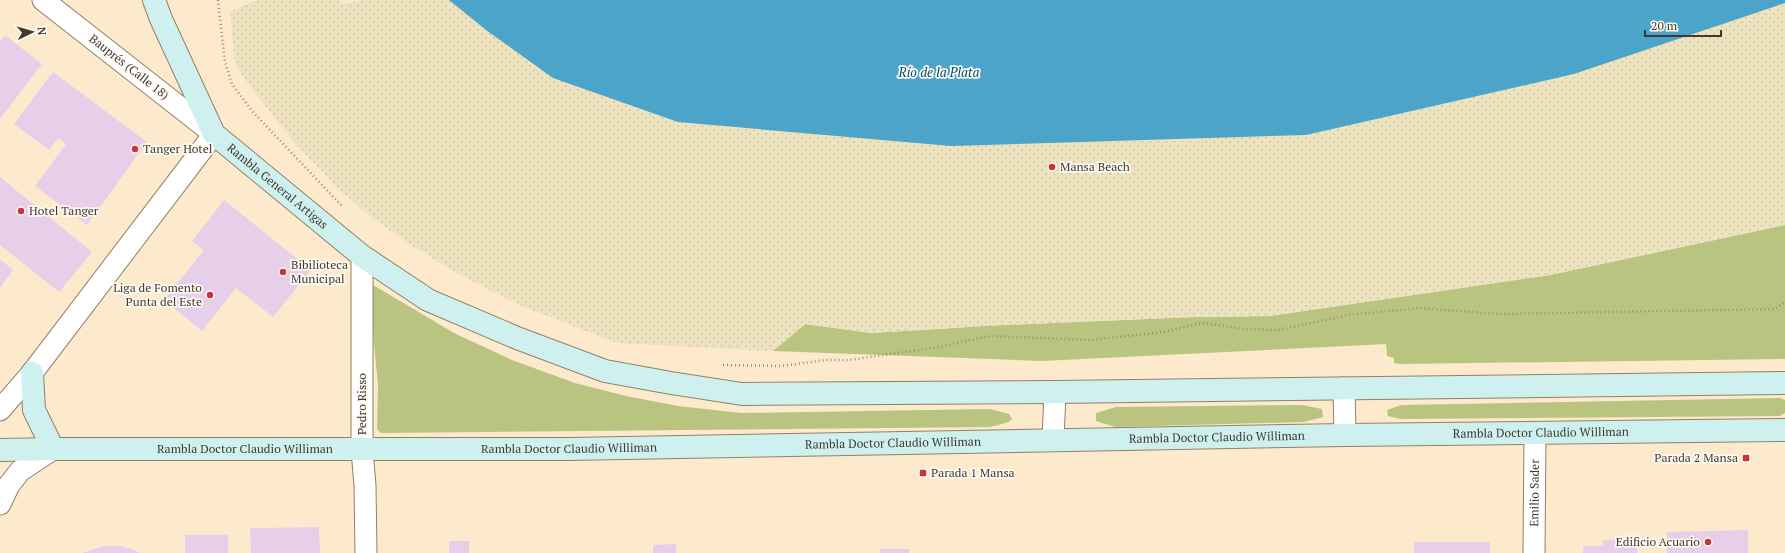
<svg xmlns="http://www.w3.org/2000/svg" width="1785" height="553" font-family="'PT Serif',serif">
<style>
.grass{fill:#bac481}
.sand{fill:url(#sand-dots)}
.water{fill:#4ca4c8}
.building{fill:#e7cfe9}
.lines{fill:none;stroke-linecap:round;stroke-linejoin:round}
.street-casing{stroke:#928066;stroke-width:23}
.secondary-casing{stroke:#928066;stroke-width:24}
.path{stroke:#9a8d79;stroke-width:2.5;stroke-dasharray:1 3;stroke-linecap:butt}
.street{stroke:#fff;stroke-width:21}
.secondary{stroke:#cef1f0;stroke-width:22}
.poi-dot{fill:#c5363c;stroke:#fdf9f3;stroke-width:1.5}
.labels{text-anchor:middle;stroke-width:3.5;stroke-linejoin:round;paint-order:stroke}
.street-label{font-size:12px;fill:#41392e;stroke:#fdf9f3}
.poi-label{font-size:12px;fill:#41392e;stroke:#fdf9f3;text-anchor:start}
.water-label{font-size:13px;font-style:italic;fill:#004f68;stroke:#fdf9f3}
</style>
<defs>
<pattern id="sand-dots" width="8" height="8" patternUnits="userSpaceOnUse"><rect width="8" height="8" fill="#ede3be"/><path d="M2 2h.1M6 6h.1" fill="none" stroke="#ccc4a4" stroke-width="1.8" stroke-linecap="round"/></pattern>
</defs>
<rect width="100%" height="100%" fill="#fdeacd"/>
<path class="grass" d="M 1785,225 L 1785,359 L 1400,364 L 1394,363 L 1394,358 L 1387,356 L 1386,344 L 1042,361 L 773,351 L 805,324 L 872,333 L 1001,325 L 1194,317 L 1270,316 L 1550,275 Z
M 373,285 L 454,333 L 512,360 L 575,383 L 626,396 L 678,406 L 741,413 L 990,409 L 1009,414 L 1012,419 L 1009,422 L 990,427 L 381,433 L 377,429 L 378,386 L 369,289 Z
M 1780,398 L 1785,400 L 1785,413 L 1780,416 L 1400,419 L 1388,416 L 1387,410 L 1401,405 Z
M 1302,405 L 1322,409 L 1323,417 L 1304,422 L 1115,427 L 1096,421 L 1096,413 L 1116,407 Z"/>
<path class="sand" d="M 256,0 L 338,0 L 344,4 L 363,0 L 449,0 L 486,30 L 1306,135 L 1574,74 L 1785,3 L 1785,225 L 1550,275 L 1269,316 L 1194,317 L 1001,325 L 872,333 L 805,324 L 773,351 L 617,343 L 519,305 L 462,276 L 411,245 L 372,218 L 339,189 L 294,142 L 246,81 L 235,64 L 230,12 Z"/>
<path class="water" d="M 449,0 L 1785,0 L 1785,3 L 1574,74 L 1306,135 L 951,146 L 678,122 L 553,78 L 486,30 Z"/>
<path class="building" d="M 5,35 L 42,64 L 0,119 L 0,41 Z
M 53,72 L 147,142 L 87,225 L 35,186 L 66,144 L 58,138 L 49,150 L 14,124 Z
M 0,177 L 92,252 L 59,292 L 0,245 Z
M 224,200 L 311,270 L 273,317 L 236,288 L 202,331 L 164,300 L 204,250 L 192,241 Z
M 0,259 L 13,270 L 0,288 Z
M 319,527 L 320,553 L 251,553 L 250,528 Z
M 1748,530 L 1748,553 L 1667,553 L 1667,532 Z
M 185,535 L 228,535 L 228,553 L 185,553 Z
M 1603,540 L 1634,540 L 1634,545 L 1637,545 L 1637,553 L 1583,553 L 1583,546 L 1603,546 Z
M 449,541 L 469,541 L 469,553 L 449,553 Z
M 1414,542 L 1490,542 L 1490,553 L 1414,553 Z
M 676,544 L 676,553 L 653,553 L 653,545 Z
M 104,546 L 120,546 L 135,550 L 140,553 L 82,553 Z
M 880,549 L 909,549 L 909,553 L 880,553 Z"/>
<g class="lines">
<defs>
<g id="street">
<path d="M 362,256 L 362,449 L 365,486 L 366,553"/>
<path d="M 1344,388 L 1345,435"/>
<path d="M 0,410 L 32,373 L 214,134 L 43,0"/>
<path d="M 1053,439 L 1055,392"/>
<path d="M 0,504 L 9,485 L 20,471 L 53,449"/>
<path id="s1" d="M 1534,553 L 1535,433"/>
</g>
<g id="secondary">
<path id="s2" d="M 154,0 L 161,19 L 214,134 L 362,256 L 428,300 L 517,338 L 605,371 L 671,383 L 742,394 L 1055,392 L 1785,383"/>
<path d="M 32,373 L 34,410 L 53,449"/>
<path id="s3" d="M 0,450 L 53,449 L 569,449 L 1345,435 L 1785,430"/>
</g>
</defs>
<use href="#street" class="street-casing"/>
<use href="#secondary" class="secondary-casing"/>
<path class="path" d="M 218,0 L 225,62 L 232,84 L 252,111 L 342,206
M 723,365 L 781,366 L 826,360 L 849,360 L 933,348 L 990,336 L 1091,340 L 1163,332 L 1203,323 L 1246,329 L 1279,330 L 1348,315 L 1420,308 L 1499,314 L 1775,309 L 1785,302"/>
<use href="#street" class="street"/>
<use href="#secondary" class="secondary"/>
</g>
<g class="poi-dot">
<circle cx="135" cy="149" r="4"/>
<circle cx="1052" cy="167" r="4"/>
<circle cx="21" cy="211" r="4"/>
<circle cx="283" cy="272" r="4"/>
<circle cx="210" cy="295" r="4"/>
<rect x="1742" y="454" width="8" height="8" rx="2"/>
<rect x="919" y="469" width="8" height="8" rx="2"/>
<circle cx="1708" cy="542" r="4"/>
</g>
<g class="labels">
<g class="street-label">
<text transform="translate(129 67) rotate(38)" y="4">Bauprés (Calle 18)</text>
<text dy="4" stroke="none"><textPath href="#s2" startOffset="229">Rambla General Artigas</textPath></text>
<text transform="translate(362 404) rotate(-90)" y="4">Pedro Risso</text>
<text dy="4" stroke="none"><textPath href="#s3" startOffset="1541">Rambla Doctor Claudio Williman</textPath></text>
<text dy="4" stroke="none"><textPath href="#s3" startOffset="1217">Rambla Doctor Claudio Williman</textPath></text>
<text dy="4" stroke="none"><textPath href="#s3" startOffset="893">Rambla Doctor Claudio Williman</textPath></text>
<text dy="4" stroke="none"><textPath href="#s3" startOffset="569">Rambla Doctor Claudio Williman</textPath></text>
<text dy="4" stroke="none"><textPath href="#s3" startOffset="245">Rambla Doctor Claudio Williman</textPath></text>
<text dy="4" stroke="none"><textPath href="#s1" startOffset="60">Emilio Sader</textPath></text>
</g>
<g class="poi-label">
<text x="143" y="153">Tanger Hotel</text>
<text x="1060" y="171">Mansa Beach</text>
<text x="29" y="215">Hotel Tanger</text>
<text x="291" y="269">Bibilioteca<tspan x="291" dy="14">Municipal</tspan></text>
<text x="202" y="292" text-anchor="end">Liga de Fomento<tspan x="202" dy="14">Punta del Este</tspan></text>
<text x="1738" y="462" text-anchor="end">Parada 2 Mansa</text>
<text x="931" y="477">Parada 1 Mansa</text>
<text x="1700" y="546" text-anchor="end">Edificio Acuario</text>
</g>
<g class="water-label">
<text x="939" y="77">Río de la Plata</text>
</g>
</g>
<g transform="translate(32 32) rotate(85)" stroke="#fdf9f3" stroke-width="3" paint-order="stroke">
<path d="M0-3L7 15L0 10L-7 15Z" fill="#41392e"/>
<text y="-6" font-size="11" font-weight="bold" text-anchor="middle" fill="#41392e">N</text>
</g>
<path d="M1645 30v6h76v-6" fill="none" stroke="#41392e" stroke-width="2"/>
<text x="1651" y="30" font-size="12" fill="#41392e" stroke="#fdf9f3" stroke-width="3" paint-order="stroke">20 m</text>
</svg>
